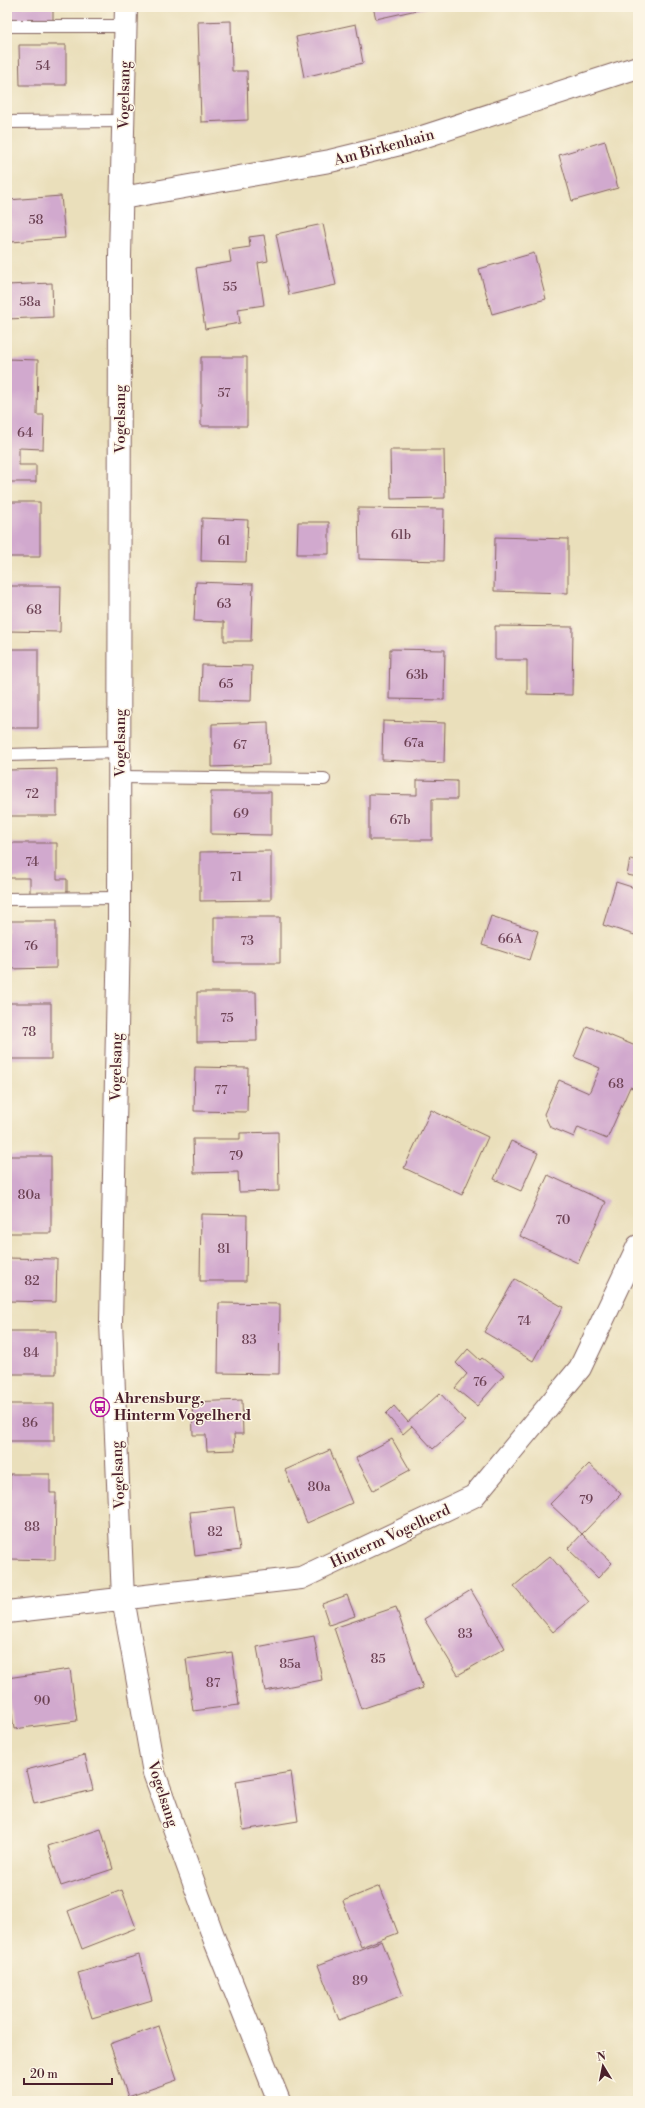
<svg xmlns="http://www.w3.org/2000/svg" width="645" height="2108" font-family="'Libre Bodoni',serif">
<style>
.building{fill:#d1a9ce}
.lines{fill:none;stroke-linecap:round;stroke-linejoin:round}
.service-casing{stroke:#82625d;stroke-width:14}
.minor-casing{stroke:#82625d;stroke-width:24}
.service{stroke:#fff;stroke-width:12}
.minor{stroke:#fff;stroke-width:22}
.labels{text-anchor:middle;stroke-width:3;stroke-linejoin:round;paint-order:stroke}
.number-label{font-size:13px;fill:#6c4254}
.street-label{font-size:15px;fill:#4a1f2b;stroke:#fcf5e5}
.poi-label{font-size:15px;font-weight:bold;fill:#4a1f2b;stroke:#fcf5e5;text-anchor:start}
</style>
<rect width="100%" height="100%" fill="#fcf5e5"/>
<filter id="ink" filterUnits="userSpaceOnUse"><feTurbulence type="fractalNoise" baseFrequency=".025" numOctaves="2"/><feDisplacementMap in="SourceGraphic" scale="8" xChannelSelector="R" yChannelSelector="G"/><feConvolveMatrix kernelMatrix="1 2 1 2 8 2 1 2 1" color-interpolation-filters="sRGB"/></filter>
<filter id="wash" filterUnits="userSpaceOnUse"><feTurbulence type="fractalNoise" baseFrequency=".012" numOctaves="4" result="noise"/><feDisplacementMap in="SourceGraphic" scale="16" xChannelSelector="R" yChannelSelector="G"/><feGaussianBlur stdDeviation="0.9" result="paint"/><feColorMatrix in="noise" values="0 0 0 0 0 0 0 0 0 0 0 0 0 0 0 0 0 1.4 0 .05"/><feComposite in="paint" operator="in"/></filter>
<g filter="url(#wash)">
<rect width="100%" height="100%" fill="#eadfbb"/>
<g id="blocks">
<path class="building" d="M 7,7 L 53,7 L 53,21 L 7,21 Z
M 373,7 L 426,7 L 426,8 L 376,19 Z
M 231,21 L 232,71 L 247,71 L 248,120 L 201,122 L 198,22 Z
M 356,24 L 363,63 L 304,77 L 296,37 Z
M 19,45 L 66,45 L 66,85 L 20,85 Z
M 605,141 L 618,188 L 572,201 L 559,155 Z
M 61,196 L 65,238 L 11,242 L 8,200 Z
M 323,224 L 336,285 L 289,295 L 276,234 Z
M 264,235 L 268,261 L 258,263 L 264,305 L 238,309 L 240,323 L 205,329 L 196,268 L 231,262 L 229,250 L 250,247 L 249,237 Z
M 534,253 L 546,299 L 492,314 L 479,269 Z
M 52,283 L 53,317 L 7,319 L 7,285 Z
M 201,357 L 247,357 L 247,426 L 201,426 Z
M 7,359 L 38,360 L 37,415 L 44,415 L 43,449 L 19,448 L 19,465 L 36,465 L 36,482 L 7,482 Z
M 390,450 L 444,450 L 445,498 L 391,499 Z
M 7,502 L 40,502 L 40,557 L 7,557 Z
M 358,508 L 444,509 L 443,561 L 359,559 Z
M 202,518 L 248,520 L 246,562 L 201,561 Z
M 298,522 L 329,522 L 329,554 L 297,554 Z
M 495,537 L 568,539 L 568,593 L 494,591 Z
M 196,582 L 253,584 L 251,641 L 224,641 L 224,622 L 194,621 Z
M 7,586 L 61,586 L 60,632 L 7,631 Z
M 495,626 L 573,627 L 572,695 L 527,694 L 527,660 L 495,660 Z
M 7,649 L 38,649 L 38,728 L 7,728 Z
M 390,649 L 445,650 L 444,700 L 389,699 Z
M 202,665 L 252,666 L 251,701 L 201,700 Z
M 383,721 L 445,723 L 444,763 L 382,760 Z
M 268,722 L 269,765 L 212,767 L 212,724 Z
M 57,769 L 57,816 L 7,816 L 7,770 Z
M 417,780 L 457,781 L 457,799 L 432,799 L 432,840 L 369,840 L 369,794 L 417,795 Z
M 211,792 L 271,792 L 271,835 L 211,834 Z
M 7,843 L 57,843 L 57,879 L 67,879 L 67,894 L 30,894 L 30,878 L 7,878 Z
M 271,851 L 271,900 L 200,901 L 200,852 Z
M 630,859 L 638,861 L 638,877 L 627,875 Z
M 616,882 L 638,889 L 638,936 L 603,925 Z
M 491,916 L 538,931 L 529,960 L 482,945 Z
M 214,917 L 280,917 L 280,963 L 214,963 Z
M 7,921 L 56,921 L 56,968 L 7,969 Z
M 197,992 L 256,992 L 257,1041 L 197,1042 Z
M 7,1003 L 51,1003 L 51,1059 L 7,1059 Z
M 587,1026 L 638,1047 L 638,1090 L 630,1087 L 607,1139 L 578,1127 L 574,1137 L 550,1127 L 544,1114 L 559,1080 L 589,1093 L 600,1068 L 574,1057 Z
M 195,1067 L 248,1068 L 247,1112 L 194,1111 Z
M 431,1110 L 488,1137 L 462,1195 L 404,1168 Z
M 278,1132 L 279,1191 L 239,1192 L 238,1172 L 194,1173 L 193,1139 L 240,1139 L 240,1133 Z
M 511,1141 L 538,1153 L 521,1191 L 494,1179 Z
M 7,1156 L 51,1156 L 51,1233 L 7,1233 Z
M 548,1175 L 606,1202 L 578,1263 L 520,1236 Z
M 201,1214 L 247,1215 L 246,1281 L 200,1281 Z
M 7,1258 L 57,1259 L 56,1302 L 7,1301 Z
M 515,1279 L 563,1307 L 533,1361 L 484,1332 Z
M 219,1303 L 280,1304 L 279,1374 L 218,1373 Z
M 7,1331 L 56,1331 L 56,1374 L 7,1374 Z
M 468,1349 L 480,1360 L 482,1358 L 504,1375 L 477,1406 L 455,1388 L 467,1374 L 456,1363 Z
M 440,1393 L 465,1421 L 433,1449 L 412,1426 L 403,1434 L 386,1414 L 394,1406 L 408,1422 Z
M 242,1400 L 243,1434 L 234,1434 L 235,1450 L 207,1451 L 206,1435 L 193,1435 L 192,1402 Z
M 7,1404 L 54,1404 L 54,1441 L 7,1441 Z
M 392,1439 L 410,1470 L 373,1490 L 356,1458 Z
M 330,1450 L 352,1503 L 307,1523 L 285,1470 Z
M 589,1464 L 621,1494 L 582,1534 L 550,1504 Z
M 10,1474 L 50,1474 L 50,1493 L 56,1493 L 55,1560 L 9,1559 Z
M 234,1507 L 240,1550 L 195,1556 L 190,1512 Z
M 582,1534 L 612,1563 L 598,1578 L 568,1549 Z
M 550,1556 L 589,1602 L 553,1632 L 514,1586 Z
M 471,1590 L 505,1648 L 458,1675 L 424,1619 Z
M 347,1595 L 355,1616 L 329,1625 L 322,1604 Z
M 396,1607 L 423,1688 L 361,1709 L 334,1628 Z
M 314,1636 L 322,1680 L 265,1691 L 257,1647 Z
M 232,1652 L 239,1705 L 193,1711 L 186,1659 Z
M 70,1669 L 77,1721 L 14,1729 L 7,1678 Z
M 85,1755 L 93,1790 L 34,1804 L 26,1770 Z
M 291,1772 L 298,1821 L 243,1830 L 236,1781 Z
M 101,1829 L 113,1869 L 61,1886 L 48,1846 Z
M 380,1886 L 398,1933 L 361,1947 L 343,1901 Z
M 122,1890 L 136,1928 L 82,1949 L 68,1911 Z
M 382,1941 L 403,1995 L 339,2020 L 318,1965 Z
M 139,1955 L 152,2000 L 92,2018 L 78,1973 Z
M 159,2026 L 177,2080 L 128,2097 L 110,2044 Z"/>
</g>
</g>
<g filter="url(#ink)">
<use href="#blocks" fill-opacity="0" stroke="#82625d" stroke-width="1"/>
<g class="lines">
<defs>
<path id="service" d="M 7,26 L 125,26
M 7,122 L 123,121
M 7,755 L 120,752
M 120,777 L 324,779
M 7,899 L 119,898"/>
<path id="minor" d="M 126,7 L 120,256 L 119,930 L 111,1322 L 123,1598 L 154,1773 L 215,1941 L 279,2101
M 122,198 L 330,161 L 404,143 L 638,67
M 7,1612 L 301,1578 L 474,1496 L 580,1368 L 638,1246"/>
</defs>
<use href="#service" class="service-casing"/>
<use href="#minor" class="minor-casing"/>
<use href="#service" class="service"/>
<use href="#minor" class="minor"/>
</g>
</g>
<defs>
<symbol id="bus-ring" viewBox="-11 -11 22 22"><circle r="9.5" fill="#fcf5e5" stroke="#b5179e" stroke-width="1.5"/><path d="M-5-6H5V4H4V6H2V4H-2V6H-4V4H-5ZM-3.5-4V0h7V-4ZM-3.5 1.2v1.5H-2V1.2ZM2 1.2v1.5H3.5V1.2Z" fill="#b5179e"/></symbol>
</defs>
<g fill-rule="evenodd">
<use href="#bus-ring" x="89" y="1396" width="22" height="22"/>
</g>
<g class="labels">
<g class="number-label">
<text x="43" y="70">54</text>
<text x="36" y="224">58</text>
<text x="230" y="291">55</text>
<text x="30" y="306">58a</text>
<text x="224" y="397">57</text>
<text x="25" y="437">64</text>
<text x="401" y="539">61b</text>
<text x="224" y="545">61</text>
<text x="224" y="608">63</text>
<text x="34" y="614">68</text>
<text x="417" y="679">63b</text>
<text x="226" y="688">65</text>
<text x="414" y="747">67a</text>
<text x="240" y="749">67</text>
<text x="32" y="798">72</text>
<text x="241" y="818">69</text>
<text x="400" y="824">67b</text>
<text x="32" y="866">74</text>
<text x="236" y="881">71</text>
<text x="510" y="943">66A</text>
<text x="247" y="945">73</text>
<text x="31" y="950">76</text>
<text x="227" y="1022">75</text>
<text x="29" y="1036">78</text>
<text x="616" y="1088">68</text>
<text x="221" y="1094">77</text>
<text x="236" y="1160">79</text>
<text x="29" y="1199">80a</text>
<text x="563" y="1224">70</text>
<text x="224" y="1253">81</text>
<text x="32" y="1285">82</text>
<text x="524" y="1325">74</text>
<text x="249" y="1344">83</text>
<text x="31" y="1357">84</text>
<text x="480" y="1386">76</text>
<text x="30" y="1427">86</text>
<text x="319" y="1491">80a</text>
<text x="586" y="1504">79</text>
<text x="32" y="1531">88</text>
<text x="215" y="1536">82</text>
<text x="465" y="1638">83</text>
<text x="378" y="1663">85</text>
<text x="290" y="1668">85a</text>
<text x="213" y="1687">87</text>
<text x="42" y="1705">90</text>
<text x="360" y="1985">89</text>
</g>
<g class="street-label">
<text transform="translate(124 95) rotate(-89)" y="5">Vogelsang</text>
<text transform="translate(384 147) rotate(-15)" y="5">Am Birkenhain</text>
<text transform="translate(120 419) rotate(-90)" y="5">Vogelsang</text>
<text transform="translate(120 743) rotate(-90)" y="5">Vogelsang</text>
<text transform="translate(116 1067) rotate(-89)" y="5">Vogelsang</text>
<text transform="translate(118 1475) rotate(-93)" y="5">Vogelsang</text>
<text transform="translate(390 1536) rotate(-25)" y="5">Hinterm Vogelherd</text>
<text transform="translate(163 1794) rotate(72)" y="5">Vogelsang</text>
</g>
<g class="poi-label">
<text x="114" y="1403">Ahrensburg,<tspan x="114" dy="17">Hinterm Vogelherd</tspan></text>
</g>
</g>
<rect width="645" height="2108" fill="none" stroke="#fcf5e5" stroke-width="24"/>
<g transform="translate(603 2066) rotate(350)" stroke="#fcf5e5" stroke-width="3" paint-order="stroke">
<path d="M0-3L7 15L0 10L-7 15Z" fill="#4a1f2b"/>
<text y="-6" font-size="11" font-weight="bold" text-anchor="middle" fill="#4a1f2b">N</text>
</g>
<path d="M24 2078v6h88v-6" fill="none" stroke="#4a1f2b" stroke-width="2"/>
<text x="30" y="2078" font-size="12" fill="#4a1f2b" stroke="#fcf5e5" stroke-width="3" paint-order="stroke">20 m</text>
</svg>
